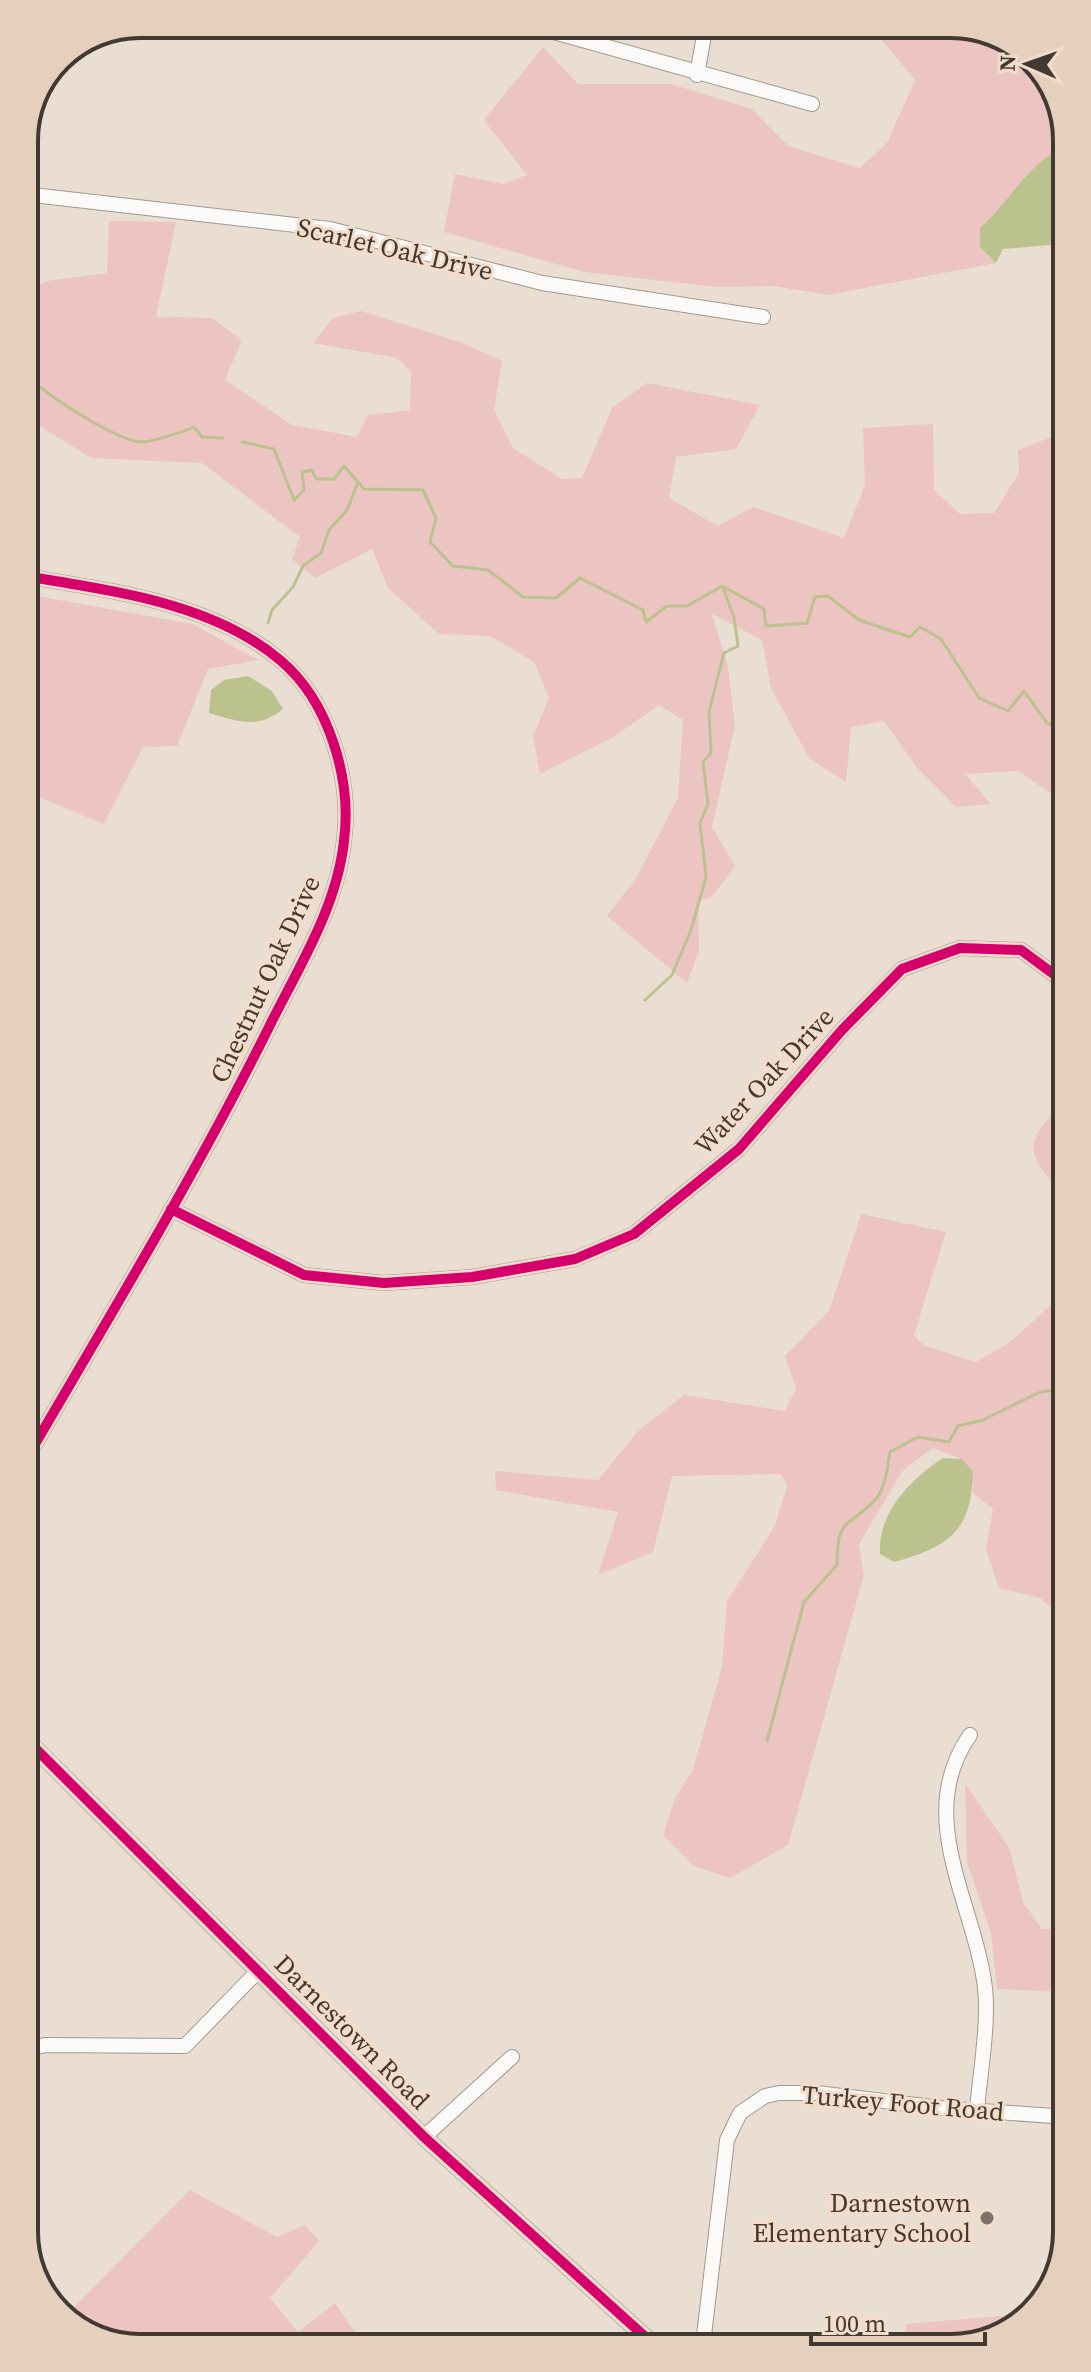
<svg xmlns="http://www.w3.org/2000/svg" width="1091" height="2372" font-family="'Source Serif 4',serif">
<style>
.green{fill:#ecc4c2}
.water{fill:#bcc28e}
.lines{fill:none;stroke-linecap:round;stroke-linejoin:round}
.stream{stroke:#bcc28e;stroke-width:3}
.minor-casing{stroke:#a1988f;stroke-width:16}
.major-casing{stroke:#b9b0a2;stroke-width:18}
.minor{stroke:#fcfaf8;stroke-width:14}
.major{stroke:#efebe4;stroke-width:16}
.cycleway-casing{stroke:#f3ddca;stroke-width:15}
.cycleway{stroke:#d6006c;stroke-width:10}
.poi-dot{fill:#7d736a;stroke:#f3ddca;stroke-width:3}
.labels{text-anchor:middle;stroke-width:6;stroke-linejoin:round;paint-order:stroke}
.street-label{font-size:26px;fill:#423a32;stroke:#f3ddca}
.poi-label{font-size:26px;fill:#423a32;stroke:#f3ddca;text-anchor:end}
.rim{fill:none;stroke:#423a32;stroke-width:4}
</style>
<rect width="100%" height="100%" fill="#eaded3"/>
<path class="green" d="M 862,24 L 960,24 L 1022,48 L 1061,102 L 1061,148 C 1024,168 1012,199 980,228 L 980,247 L 996,263 L 828,295 L 773,286 L 716,287 L 584,272 L 444,232 L 455,174 L 503,184 L 527,175 L 484,120 L 543,47 L 578,84 L 671,84 L 752,109 L 788,146 L 860,168 L 887,143 L 915,80 L 876,33 Z
M 109,221 L 176,222 L 156,317 L 212,318 L 242,340 L 225,380 L 292,425 L 357,437 L 368,415 L 410,410 L 411,372 L 397,358 L 313,343 L 333,318 L 361,311 L 463,343 L 502,361 L 494,410 L 513,448 L 562,479 L 582,478 L 612,408 L 647,383 L 760,405 L 736,449 L 676,457 L 669,498 L 718,526 L 753,507 L 844,538 L 865,485 L 863,428 L 933,424 L 934,490 L 960,514 L 994,513 L 1019,473 L 1018,450 L 1062,433 L 1063,802 L 1019,771 L 965,774 L 991,804 L 956,807 L 917,768 L 884,721 L 851,727 L 846,782 L 809,758 L 771,688 L 762,640 L 712,614 L 728,667 L 735,725 L 712,827 L 735,866 L 711,898 L 698,900 L 699,951 L 687,983 L 607,916 L 636,878 L 678,798 L 683,720 L 659,705 L 612,738 L 540,774 L 533,736 L 549,698 L 534,662 L 490,636 L 439,634 L 388,588 L 372,549 L 315,578 L 292,559 L 300,537 L 202,463 L 91,458 L 25,417 L 25,292 L 47,281 L 107,273 Z
M 31,595 L 193,624 L 258,660 L 208,669 L 177,746 L 143,747 L 104,824 L 26,792 L 26,621 Z
M 1055,1110 L 1064,1118 L 1064,1190 L 1058,1190 C 1028,1153 1024,1146 1055,1110 Z
M 861,1214 L 946,1232 L 914,1335 L 923,1345 L 976,1362 L 1009,1343 L 1064,1293 L 1065,1618 L 1040,1598 L 999,1588 L 986,1549 L 993,1509 L 973,1493 L 973,1471 L 962,1459 L 933,1448 L 903,1470 L 859,1544 L 864,1575 L 788,1845 L 730,1878 L 694,1866 L 663,1835 L 675,1798 L 693,1770 L 722,1667 L 727,1601 L 775,1526 L 787,1486 L 781,1474 L 672,1476 L 653,1552 L 598,1575 L 618,1512 L 496,1490 L 495,1471 L 598,1480 L 638,1431 L 684,1395 L 785,1411 L 796,1388 L 785,1356 L 829,1311 Z
M 965,1783 L 1010,1849 L 1023,1902 L 1042,1929 L 1066,1928 L 1066,1992 L 997,1989 L 991,1933 L 967,1862 Z
M 190,2190 L 277,2237 L 305,2225 L 319,2241 L 270,2298 L 298,2332 L 335,2303 L 351,2327 L 372,2346 L 131,2348 L 70,2324 L 64,2317 Z
M 1025,2314 L 989,2342 L 916,2342 L 915,2334 L 906,2334 L 906,2324 Z"/>
<path class="water" d="M 1061,148 L 1061,244 L 1003,249 L 996,263 L 980,247 L 980,228 C 1012,199 1024,168 1061,148 Z
M 248,676 L 272,691 L 283,709 C 258,730 237,721 209,713 L 211,690 L 224,680 Z
M 943,1458 L 962,1459 L 973,1471 C 972,1531 949,1547 894,1562 L 880,1554 C 877,1513 912,1478 943,1458 Z"/>
<g class="lines">
<path class="stream" d="M 25,373 C 39,392 118,441 141,442 C 152,442 183,432 194,427 L 202,437 L 223,438
M 242,442 L 274,449 L 294,500 L 304,490 L 302,472 L 312,470 L 316,479 L 334,479 L 344,466 L 364,489 L 423,490 L 436,518 L 430,542 L 453,566 L 488,570 L 523,597 L 556,598 L 580,578 L 643,610 L 646,622 L 667,606 L 687,606 L 722,586 L 764,609 L 766,626 L 807,623 L 815,597 L 828,596 L 859,620 L 910,637 L 920,627 L 941,639 L 979,698 L 1008,711 L 1024,691 L 1047,723 L 1063,728
M 268,623 L 272,610 L 293,587 L 303,566 L 321,553 L 329,530 L 347,510 L 358,482
M 645,1000 L 672,975 L 691,930 L 706,877 L 700,823 L 708,804 L 703,762 L 711,753 L 709,712 L 724,653 L 738,646 L 734,617 L 723,588
M 767,1741 L 804,1602 L 837,1565 C 837,1516 848,1529 876,1499 C 885,1489 888,1466 890,1452 L 918,1437 L 949,1442 L 958,1426 L 983,1420 L 1040,1392 L 1065,1389"/>
<defs>
<path id="minor" d="M 525,24 L 812,104
M 697,75 L 706,24
M 24,194 L 330,229 L 542,283 L 763,317
M 25,576 C 111,591 211,602 280,660 C 329,701 352,779 344,841 C 337,905 302,962 273,1019 C 199,1169 112,1312 28,1456
M 171,1209 L 304,1275 L 384,1283 L 472,1277 L 575,1259 L 634,1234 L 739,1149 L 842,1030 L 902,969 L 960,948 L 1021,950 L 1063,981
M 970,1735 C 913,1816 975,1904 985,1988 C 989,2024 980,2073 977,2110
M 30,2049 L 45,2045 L 185,2046 L 259,1970
M 424,2137 L 512,2057
M 703,2344 L 727,2140 L 740,2113 L 765,2096 L 779,2093 L 817,2093 L 941,2108 L 1067,2117"/>
<path id="major" d="M 29,1742 L 424,2137 L 653,2344"/>
</defs>
<use href="#minor" class="minor-casing"/>
<use href="#major" class="major-casing"/>
<use href="#minor" class="minor"/>
<use href="#major" class="major"/>
<defs>
<path id="cycleway" d="M 25,576 C 111,591 211,602 280,660 C 329,701 352,779 344,841 C 337,905 302,962 273,1019 C 199,1169 112,1312 28,1456
M 171,1209 L 304,1275 L 384,1283 L 472,1277 L 575,1259 L 634,1234 L 739,1149 L 842,1030 L 902,969 L 960,948 L 1021,950 L 1063,981
M 29,1742 L 424,2137 L 653,2344"/>
</defs>
<use href="#cycleway" class="cycleway-casing"/>
<use href="#cycleway" class="cycleway"/>
</g>
<circle class="poi-dot" cx="987" cy="2218" r="8"/>
<g class="labels">
<g class="street-label">
<text transform="translate(395 249) rotate(13)" y="9">Scarlet Oak Drive</text>
<text transform="translate(265 979) rotate(-65)" y="9">Chestnut Oak Drive</text>
<text transform="translate(764 1081) rotate(-47)" y="9">Water Oak Drive</text>
<text transform="translate(352 2032) rotate(45)" y="9">Darnestown Road</text>
<text transform="translate(903 2103) rotate(5)" y="9">Turkey Foot Road</text>
</g>
<g class="poi-label">
<text x="971" y="2212">Darnestown<tspan x="971" dy="30">Elementary School</tspan></text>
</g>
</g>
<path d="M0 0H1091V2372H0ZM140 38H951A102 102 0 0 1 1053 140V2232A102 102 0 0 1 951 2334H140A102 102 0 0 1 38 2232V140A102 102 0 0 1 140 38Z" fill="#e5d0be" fill-rule="evenodd"/>
<path class="rim" d="M140 38H951A102 102 0 0 1 1053 140V2232A102 102 0 0 1 951 2334H140A102 102 0 0 1 38 2232V140A102 102 0 0 1 140 38Z"/>
<g transform="translate(1027 64) rotate(272)" stroke="#f3ddca" stroke-width="6" paint-order="stroke">
<path d="M0-6L14 30L0 20L-14 30Z" fill="#423a32"/>
<text y="-12" font-size="22" font-weight="bold" text-anchor="middle" fill="#423a32">N</text>
</g>
<path d="M811 2332v12h174v-12" fill="none" stroke="#423a32" stroke-width="4"/>
<text x="823" y="2332" font-size="24" fill="#423a32" stroke="#f3ddca" stroke-width="6" paint-order="stroke">100 m</text>
</svg>
